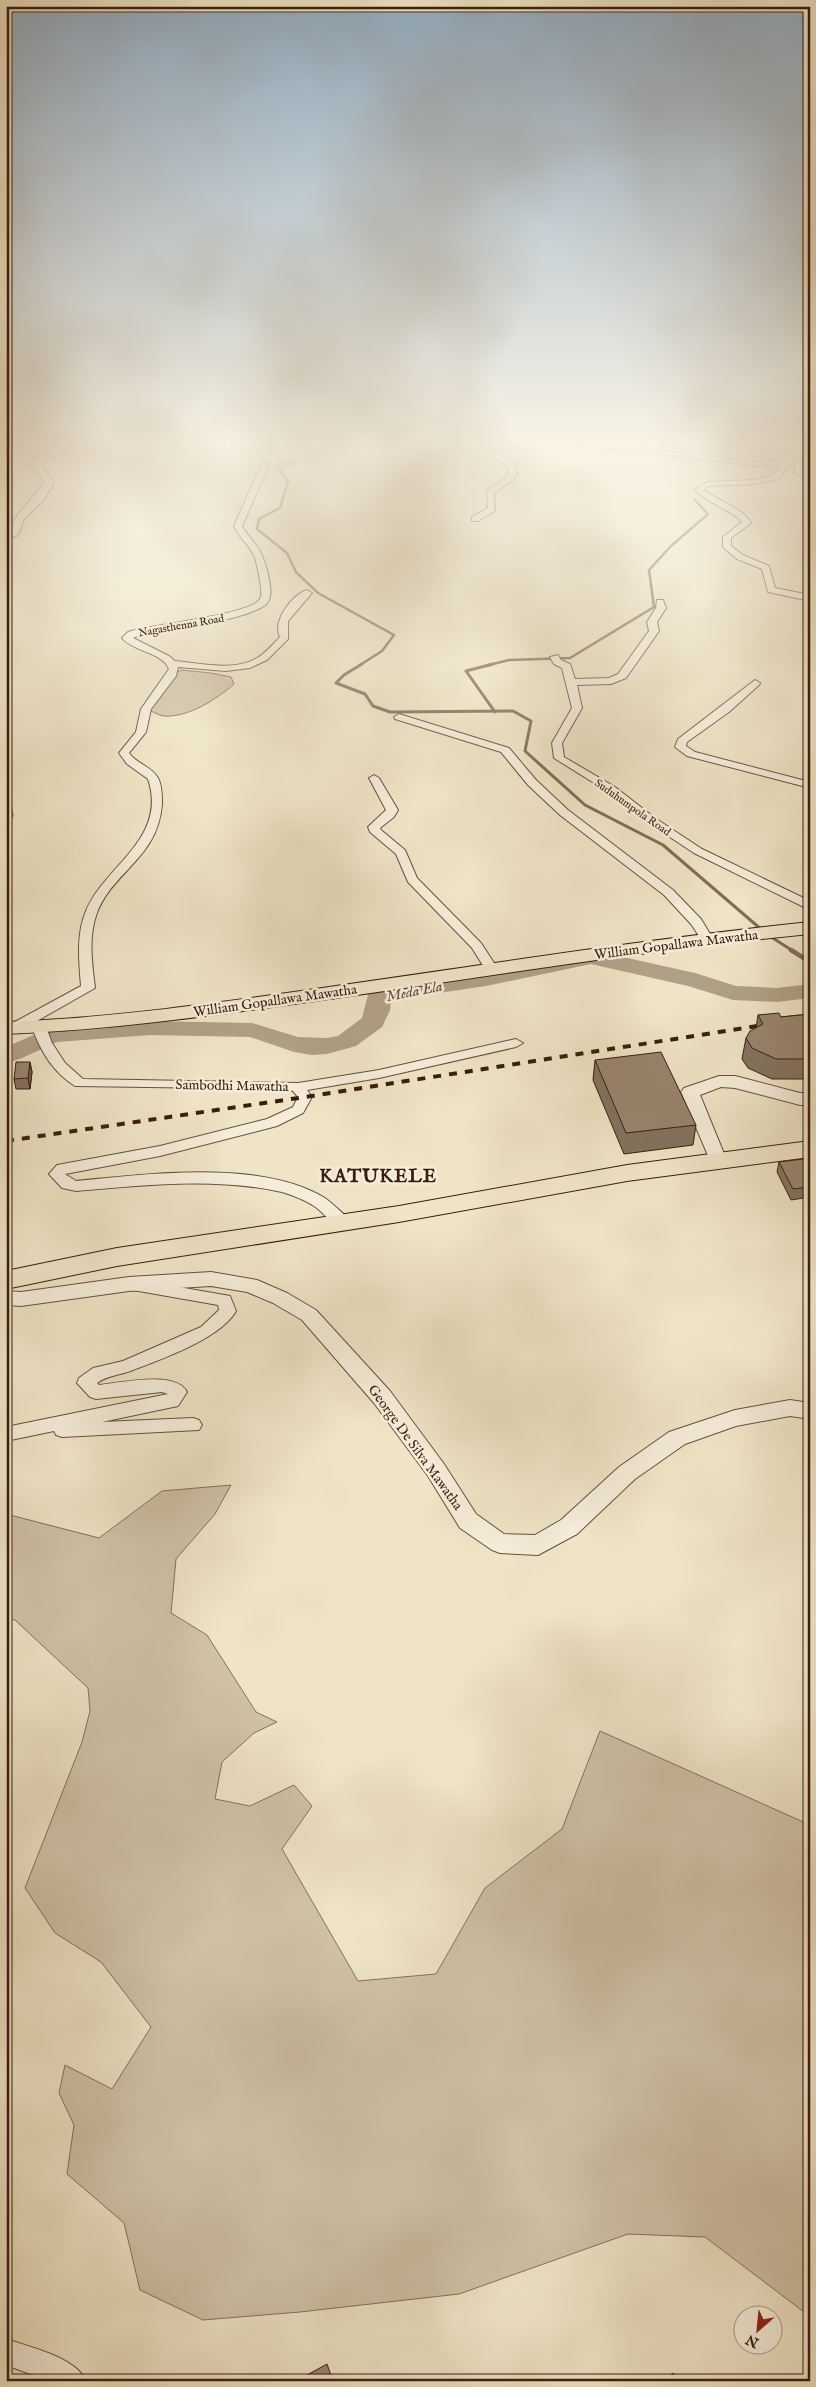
<svg xmlns="http://www.w3.org/2000/svg" width="816" height="2387" font-family="'IM FELL English',serif">
<style>
.green{fill:#d0c2a7;stroke:#84705c}
.lines{fill:none;stroke-linecap:round;stroke-linejoin:round}
.stream-far2{stroke:#816c58;stroke-width:2.5}
.stream-far1{stroke:#816c58;stroke-width:3}
.stream{stroke:#816c58;stroke-width:4.5}
.river{fill:#b1a088;fill-rule:evenodd}
.minor-casing{stroke:#664f3e;stroke-width:2}
.tertiary-casing{stroke:#664f3e;stroke-width:2}
.primary-casing{stroke:#391d10;stroke-width:2}
.trunk-casing{stroke:#391d10;stroke-width:2}
.minor{fill:#f5edda;fill-rule:evenodd}
.tertiary{fill:#f5edda;fill-rule:evenodd}
.primary{fill:#efe4c6;fill-rule:evenodd}
.trunk{fill:#efe4c6;fill-rule:evenodd}
.rail{stroke:#391d10;stroke-width:4;stroke-dasharray:8 8;stroke-linecap:butt}
.wall{fill:#83725f;stroke:#391d10}
.shaded-wall{fill:#6a5c4e;stroke:#391d10}
.building{fill:#98846f;stroke:#391d10}
.labels{text-anchor:middle;stroke-width:5;stroke-linejoin:round;paint-order:stroke}
.far-street-label{font-size:11px;fill:#391d10;stroke:#f5edda}
.street-label{font-size:14px;fill:#391d10;stroke:#f5edda}
.water-label{font-size:15px;font-style:italic;fill:#634b3a;stroke:#f5edda}
.district-label{font-size:19px;font-weight:bold;letter-spacing:1px;fill:#391d10;stroke:#f5edda}
</style>
<rect width="100%" height="100%" fill="#efe4c6"/>
<filter id="stains"><feTurbulence type="fractalNoise" baseFrequency=".004" numOctaves="4"/><feColorMatrix values="0 0 0 0 .2 0 0 0 0 .09 0 0 0 0 .02 0 0 0 .5 -.17"/></filter>
<radialGradient id="worn" r=".72"><stop offset=".6" stop-color="#630" stop-opacity="0"/><stop offset="1" stop-color="#630" stop-opacity=".3"/></radialGradient>
<path class="green" d="M 181,670 L 211,673 L 231,677 L 234,684 C 217,699 188,718 163,716 C 159,715 153,712 149,710 L 176,673 Z
M 231,1485 L 215,1514 L 176,1559 L 171,1613 L 207,1635 L 256,1712 L 277,1722 L 254,1733 L 222,1762 L 215,1799 L 250,1806 L 294,1785 L 312,1806 L 282,1849 L 358,1981 L 436,1974 L 485,1888 L 562,1829 L 600,1731 L 810,1825 L 810,2311 L 804,2312 L 705,2237 L 628,2234 L 459,2294 L 300,2312 L 203,2320 L 140,2290 L 124,2223 L 67,2174 L 74,2125 L 59,2093 L 65,2065 L 112,2089 L 151,2027 L 101,1962 L 55,1933 L 25,1888 L 82,1742 L 90,1711 L 88,1688 L 15,1620 L 6,1618 L 6,1514 L 99,1538 L 162,1491 Z"/>
<g class="lines">
<path class="stream-far2" d="M 278,468 L 288,481 L 280,508 L 259,519 L 257,529 L 287,553 L 296,572 L 318,593 L 394,635 L 382,651 L 360,665
M 489,665 L 509,660 L 570,658 L 654,607 L 649,570 L 671,546 L 708,514 L 695,500"/>
<path class="stream-far1" d="M 362,664 L 344,675 L 336,683 L 365,694 L 373,706 L 390,712 L 513,711 L 531,721 L 525,751 L 585,805 L 663,845 L 762,930
M 493,664 L 466,671 L 495,712
M 768,935 L 793,951"/>
<path class="stream" d="M 791,950 L 810,962"/>
<path class="river" d="M 326,442 L 343,442 L 308,462 L 279,471 L 272,467 L 274,464 L 298,456 Z
M 591,950 L 695,973 L 736,986 L 777,988 L 810,984 L 810,998 L 777,1002 L 733,1000 L 688,986 L 591,964 L 486,986 L 391,1000 L 390,1010 L 382,1027 L 356,1046 L 327,1054 L 312,1055 L 294,1052 L 250,1037 L 150,1035 L 57,1042 L 22,1058 L 13,1061 L 6,1059 L 6,1047 L 52,1027 L 150,1021 L 252,1023 L 298,1037 L 327,1038 L 338,1036 L 362,1018 L 368,995 L 372,990 L 486,972 Z"/>
<defs>
<path id="minor" d="M 501,442 L 511,442 L 516,445 L 500,454 L 513,463 L 517,472 L 513,480 L 494,493 L 495,511 L 478,521 L 472,521 L 472,517 L 488,508 L 487,490 L 507,477 L 509,472 L 507,466 L 490,454 L 506,445 Z
M 560,442 L 611,444 L 756,462 L 782,460 L 767,442 L 775,442 L 790,459 L 802,461 L 802,471 L 810,471 L 810,475 L 802,476 L 795,474 L 795,464 L 788,464 L 779,479 L 755,484 L 709,486 L 704,490 C 718,501 743,508 751,523 L 731,538 L 731,546 L 743,555 L 769,566 L 775,588 L 810,595 L 810,601 L 768,592 L 762,569 L 737,559 L 723,547 L 723,537 L 742,522 C 737,513 707,503 695,490 L 707,482 L 755,480 L 773,475 L 780,465 L 756,466 L 611,448 L 573,447 Z
M 804,442 L 810,442 L 810,444 L 805,444 Z
M 265,463 L 269,465 L 242,526 C 248,538 259,545 263,558 C 267,569 274,592 268,602 C 257,619 162,631 139,635 L 133,638 L 169,656 L 175,661 C 200,663 234,672 257,658 C 266,653 273,644 280,637 C 272,621 292,595 307,590 L 312,593 L 288,621 L 288,639 L 267,660 L 250,668 L 226,671 L 178,667 L 176,676 L 151,709 L 146,732 L 129,753 C 137,764 151,766 158,778 C 162,785 162,796 162,804 C 158,858 113,871 97,913 C 88,937 92,963 95,988 L 21,1030 L 11,1030 L 9,1027 L 11,1024 L 81,986 C 79,962 76,934 86,911 C 105,865 168,839 148,779 L 127,764 L 119,753 L 136,732 L 141,709 L 169,669 C 162,652 134,652 122,638 L 128,632 L 135,630 C 156,625 252,614 260,599 C 264,593 257,565 255,558 C 250,545 239,538 234,526 L 261,465 Z
M 657,600 L 663,600 L 666,608 L 657,622 L 659,631 L 626,678 L 611,684 L 577,685 L 582,708 L 562,743 L 564,757 L 615,787 L 655,818 L 702,849 L 810,901 L 810,910 L 694,853 L 647,822 L 607,791 L 554,758 L 552,743 L 572,708 L 562,668 L 554,664 L 550,657 L 558,655 L 561,660 L 570,664 L 575,679 L 609,678 L 618,674 L 649,631 L 647,622 L 656,608 Z
M 755,680 L 760,683 L 759,685 L 729,712 L 687,742 L 686,746 L 695,752 L 810,782 L 810,788 L 687,756 L 675,747 L 678,739 Z
M 399,714 L 509,748 L 536,780 L 568,810 L 673,890 L 701,919 L 713,939 L 711,942 L 703,942 L 691,924 L 664,895 L 560,815 L 528,785 L 501,752 L 395,719 L 394,717 Z
M 374,775 L 379,778 L 398,810 L 394,817 L 380,828 L 381,830 L 405,850 L 417,878 L 481,943 L 498,969 L 497,972 L 487,972 L 472,948 L 408,882 L 396,854 L 370,832 L 368,827 L 370,825 L 386,810 L 369,778 Z
M 39,1023 L 46,1027 L 52,1043 L 65,1063 L 83,1079 L 298,1083 L 379,1070 L 516,1039 L 523,1043 L 516,1047 L 379,1078 L 307,1090 L 312,1097 L 303,1113 L 277,1126 L 160,1156 L 65,1174 L 76,1181 C 148,1174 261,1159 325,1198 C 333,1204 341,1212 348,1218 L 351,1222 L 348,1226 C 334,1230 325,1213 314,1206 C 305,1200 292,1195 282,1192 C 214,1177 145,1185 76,1191 L 62,1188 L 49,1174 L 57,1165 L 160,1146 L 267,1119 L 293,1107 L 298,1097 L 293,1091 L 285,1089 L 75,1086 C 54,1073 40,1051 32,1027 Z
M 133,1279 L 230,1296 L 236,1311 C 221,1338 162,1359 133,1370 C 121,1375 108,1375 97,1383 L 99,1385 C 120,1383 176,1370 187,1392 L 178,1406 L 102,1422 L 193,1418 L 199,1420 L 202,1425 L 199,1430 L 62,1437 L 56,1435 L 54,1431 L 6,1441 L 6,1427 L 168,1394 L 162,1392 L 96,1399 L 90,1397 L 77,1383 L 79,1378 L 93,1368 L 123,1361 L 201,1327 L 219,1310 L 218,1305 L 127,1289 L 125,1285 L 127,1281 Z
M 6,2339 C 29,2347 76,2357 86,2381 L 49,2381 L 6,2365 Z"/>
<path id="tertiary" d="M 65,442 L 76,442 L 41,465 L 54,482 L 43,501 L 24,519 L 18,535 L 6,540 L 6,533 L 9,531 C 16,511 33,500 44,482 L 31,465 L 33,461 Z
M 719,1076 L 735,1076 L 800,1093 L 810,1093 L 810,1105 L 800,1105 L 735,1088 L 721,1087 L 700,1095 L 727,1161 L 724,1165 L 718,1167 L 712,1165 L 681,1092 L 684,1088 Z
M 211,1272 L 257,1280 L 287,1293 L 316,1310 L 390,1391 L 444,1464 L 476,1514 L 504,1534 L 535,1535 L 561,1520 L 619,1467 L 669,1432 L 735,1410 L 790,1400 L 810,1403 L 810,1419 L 790,1416 L 736,1426 L 685,1444 L 635,1479 L 577,1534 L 538,1555 L 500,1553 L 492,1550 L 460,1528 L 428,1476 L 374,1403 L 302,1320 L 273,1303 L 247,1292 L 211,1286 L 129,1291 L 21,1306 L 6,1305 L 6,1291 L 21,1292 L 129,1277 Z"/>
<path id="primary" d="M 810,922 L 810,934 C 646,950 484,977 322,1000 C 217,1015 112,1030 6,1034 L 6,1022 C 112,1018 217,1003 322,988 C 484,965 646,939 810,922 Z"/>
<path id="trunk" d="M 810,1141 L 810,1157 L 627,1181 L 399,1222 L 117,1266 L 6,1289 L 6,1271 L 117,1248 L 399,1206 L 627,1165 Z"/>
</defs>
<use href="#minor" class="minor-casing"/>
<use href="#tertiary" class="tertiary-casing"/>
<use href="#primary" class="primary-casing"/>
<use href="#trunk" class="trunk-casing"/>
<use href="#minor" class="minor"/>
<use href="#tertiary" class="tertiary"/>
<use href="#primary" class="primary"/>
<use href="#trunk" class="trunk"/>
<path class="rail" d="M 6,1141 L 305,1097 L 770,1024"/>
</g>
<path class="wall" d="M 810,1014 L 810,1085 L 806,1079 L 772,1079 L 748,1068 L 742,1059 L 746,1038 L 756,1028 L 758,1015 L 781,1017 Z
M 595,1060 L 696,1125 L 693,1145 L 624,1154 L 593,1080 Z
M 30,1062 L 32,1072 L 30,1089 L 16,1089 L 14,1079 Z
M 779,1162 L 806,1166 L 810,1165 L 810,1197 L 791,1200 L 777,1172 Z"/>
<path class="shaded-wall" d="M 11,802 L 13,816 L 6,829 L 6,811 Z
M 30,1062 L 32,1072 L 30,1089 L 28,1078 Z"/>
<path class="building" d="M 6,802 L 11,802 L 6,811 Z
M 779,1013 L 781,1017 L 810,1014 L 810,1059 L 776,1059 L 752,1048 L 746,1038 L 750,1031 L 763,1024 L 758,1015 Z
M 661,1052 L 696,1125 L 626,1133 L 595,1060 Z
M 16,1062 L 30,1062 L 28,1078 L 14,1079 Z
M 803,1159 L 806,1166 L 810,1165 L 810,1187 L 793,1189 L 779,1162 Z
M 327,2364 L 333,2381 L 296,2381 Z
M 673,2373 L 677,2381 L 663,2381 Z"/>
<linearGradient id="sky" x2="0" y2="1"><stop stop-color="#92acc2"/><stop offset="0.57" stop-color="#f8f3e5"/><stop offset="1" stop-color="#f8f3e5" stop-opacity="0"/></linearGradient>
<rect width="816" height="776" fill="url(#sky)"/>
<g class="labels">
<g class="far-street-label">
<text transform="translate(181 625) rotate(-10)" y="4">Nagasthenna Road</text>
<text transform="translate(633 807) rotate(35)" y="4">Suduhumpola Road</text>
</g>
<g class="street-label">
<text transform="translate(676 944) rotate(-7)" y="5">William Gopallawa Mawatha</text>
<text transform="translate(275 1000) rotate(-8)" y="5">William Gopallawa Mawatha</text>
<text transform="translate(232 1085) rotate(1)" y="5">Sambodhi Mawatha</text>
<text transform="translate(416 1447) rotate(54)" y="5">George De Silva Mawatha</text>
</g>
<g class="water-label">
<text transform="translate(414 991) rotate(-11)" y="5">Meda Ela</text>
</g>
<g class="district-label">
<text x="378" y="1182">KATUKELE</text>
</g>
</g>
<rect width="816" height="2387" fill="none" stroke="#efe4c6" stroke-width="25"/>
<rect x="8" y="8" width="801" height="2372" fill="none" stroke="#391d10" stroke-width="2.5"/>
<rect x="12" y="12" width="791" height="2362" fill="none" stroke="#391d10"/>
<g transform="translate(758 2330) rotate(207)"><circle r="24" fill="#f5edda" stroke="#aa9a89"/>
<path d="M0-4L9 19L0 12L-9 19Z" fill="#8f2418"/>
<text y="-8" font-size="14" font-weight="bold" text-anchor="middle" fill="#391d10">N</text>
</g>
<rect width="100%" height="100%" filter="url(#stains)"/>
<rect width="100%" height="100%" fill="url(#worn)"/>
</svg>
